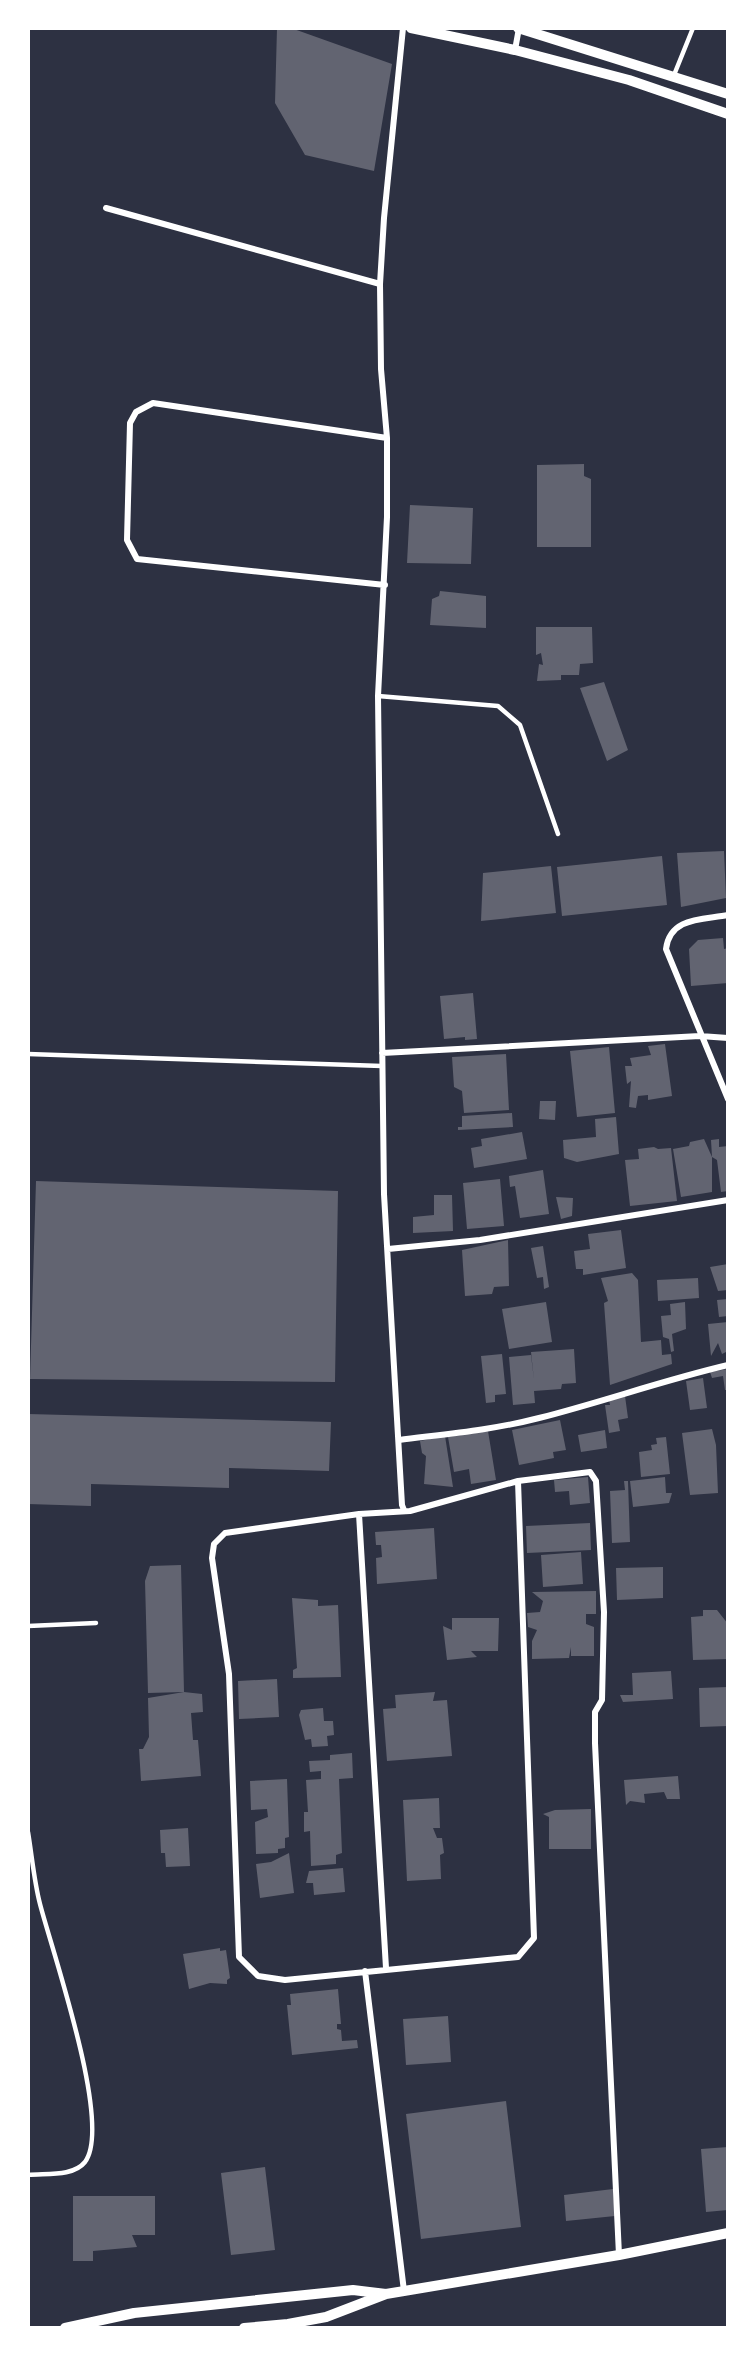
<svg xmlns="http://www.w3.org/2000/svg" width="756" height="2356" font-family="Karla,sans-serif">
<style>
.building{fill:#626471}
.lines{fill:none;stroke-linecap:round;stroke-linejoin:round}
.service{stroke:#fff;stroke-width:4.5}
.minor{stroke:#fff;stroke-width:6}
.tertiary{stroke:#fff;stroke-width:10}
</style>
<rect width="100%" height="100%" fill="#2d3142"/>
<path class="building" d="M 277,28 L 291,28 L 392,64 L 374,171 L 305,155 L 275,103 Z
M 584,464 L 584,476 L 591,479 L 591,547 L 537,547 L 537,465 Z
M 410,505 L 473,508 L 471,564 L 407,563 Z
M 440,591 L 486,596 L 486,628 L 430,625 L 432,599 L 439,596 Z
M 536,627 L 592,627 L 593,663 L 580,664 L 579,675 L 561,675 L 561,680 L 537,681 L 539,664 L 543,665 L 541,653 L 536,655 Z
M 604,682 L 628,750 L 607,761 L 580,688 Z
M 724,851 L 726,898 L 681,907 L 677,853 Z
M 662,856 L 667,905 L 562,916 L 557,867 Z
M 551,866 L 556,913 L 481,921 L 483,873 Z
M 723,938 L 724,949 L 728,948 L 728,983 L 691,986 L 689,949 L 698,940 Z
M 473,993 L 477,1039 L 465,1040 L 465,1037 L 444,1039 L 440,996 Z
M 665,1044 L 672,1096 L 648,1100 L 648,1095 L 638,1096 L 636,1108 L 629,1107 L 631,1081 L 627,1084 L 625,1066 L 632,1066 L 630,1058 L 651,1055 L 648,1046 Z
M 609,1047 L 615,1113 L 577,1117 L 570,1051 Z
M 506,1054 L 509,1110 L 464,1113 L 462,1091 L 454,1087 L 452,1057 Z
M 540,1101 L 556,1101 L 555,1120 L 539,1119 Z
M 512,1113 L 513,1127 L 458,1130 L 458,1127 L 462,1127 L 462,1116 Z
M 616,1117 L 619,1154 L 577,1162 L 564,1158 L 563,1140 L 596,1137 L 595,1119 Z
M 522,1132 L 527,1159 L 474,1168 L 471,1148 L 482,1146 L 481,1139 Z
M 704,1139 L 712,1157 L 712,1192 L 681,1197 L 673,1149 L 689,1146 L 690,1142 Z
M 719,1139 L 719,1147 L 728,1146 L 728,1191 L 721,1192 L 717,1160 L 712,1157 L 711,1140 Z
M 654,1147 L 658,1149 L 671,1148 L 677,1201 L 630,1206 L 625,1160 L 639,1159 L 638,1149 Z
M 543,1170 L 549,1214 L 520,1218 L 515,1186 L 510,1187 L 509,1176 Z
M 500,1179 L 504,1226 L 467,1229 L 463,1183 Z
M 36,1181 L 338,1191 L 335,1382 L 30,1379 Z
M 434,1195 L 452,1195 L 453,1231 L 413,1233 L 413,1217 L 434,1215 Z
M 556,1197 L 573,1198 L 572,1216 L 561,1219 Z
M 621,1230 L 626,1268 L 583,1275 L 583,1269 L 576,1269 L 574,1251 L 590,1249 L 588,1234 Z
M 508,1240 L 509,1286 L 494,1287 L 492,1294 L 465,1296 L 462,1250 Z
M 543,1246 L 549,1287 L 544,1289 L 543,1277 L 537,1278 L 531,1248 Z
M 728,1264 L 728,1290 L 718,1291 L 710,1267 Z
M 632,1273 L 638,1280 L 641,1342 L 661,1340 L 662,1355 L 671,1354 L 672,1364 L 610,1385 L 604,1303 L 608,1301 L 601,1278 Z
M 698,1278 L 699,1298 L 658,1301 L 657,1280 Z
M 728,1299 L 728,1316 L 719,1317 L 717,1300 Z
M 546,1302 L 552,1342 L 509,1349 L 502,1309 Z
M 685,1302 L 686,1329 L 672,1334 L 674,1351 L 671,1352 L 669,1339 L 663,1337 L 661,1316 L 671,1315 L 670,1304 Z
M 728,1322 L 728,1351 L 722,1354 L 718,1343 L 711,1356 L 708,1324 Z
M 574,1349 L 576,1383 L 562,1384 L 561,1389 L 534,1391 L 535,1403 L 513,1405 L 509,1357 L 531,1355 L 534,1380 L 531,1352 Z
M 502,1354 L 506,1394 L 495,1395 L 495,1402 L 486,1403 L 481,1356 Z
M 728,1369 L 728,1390 L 725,1390 L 723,1376 L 712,1378 L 710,1372 Z
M 703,1378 L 707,1408 L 690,1410 L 686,1381 Z
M 625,1396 L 628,1418 L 618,1420 L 620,1431 L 609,1433 L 605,1405 L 610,1405 L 609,1399 Z
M 28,1414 L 331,1422 L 329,1471 L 229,1468 L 229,1488 L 91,1484 L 91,1506 L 28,1504 Z
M 560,1420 L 566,1450 L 553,1452 L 554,1458 L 519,1465 L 512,1430 Z
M 712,1429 L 716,1445 L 718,1493 L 690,1495 L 682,1433 Z
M 605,1430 L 607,1448 L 581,1452 L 578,1435 Z
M 488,1431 L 496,1480 L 471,1484 L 469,1469 L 454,1472 L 448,1437 Z
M 445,1436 L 453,1487 L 424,1484 L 426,1456 L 422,1453 L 420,1441 Z
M 666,1437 L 670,1474 L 641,1477 L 639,1452 L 652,1450 L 651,1445 L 657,1444 L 656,1438 Z
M 588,1477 L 590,1503 L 570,1505 L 569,1491 L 555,1492 L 554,1480 Z
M 665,1477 L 666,1493 L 672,1493 L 669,1503 L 633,1507 L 630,1481 Z
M 624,1481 L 628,1481 L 630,1542 L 612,1543 L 610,1491 L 625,1490 Z
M 590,1523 L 591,1550 L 527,1553 L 526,1526 Z
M 434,1528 L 437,1579 L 377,1584 L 376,1558 L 382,1557 L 381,1545 L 376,1545 L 375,1532 Z
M 581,1552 L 583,1584 L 543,1587 L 541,1555 Z
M 181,1565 L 184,1692 L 148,1693 L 145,1581 L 150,1566 Z
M 663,1567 L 663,1598 L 617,1600 L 616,1568 Z
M 596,1591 L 596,1614 L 586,1614 L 586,1624 L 594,1627 L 594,1656 L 571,1656 L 571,1647 L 569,1658 L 532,1659 L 532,1641 L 537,1630 L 528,1627 L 527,1613 L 540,1612 L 543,1601 L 532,1592 Z
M 292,1598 L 318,1600 L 318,1606 L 338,1605 L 341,1677 L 293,1678 L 293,1670 L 297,1668 Z
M 703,1610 L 717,1610 L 728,1624 L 728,1659 L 693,1660 L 691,1617 L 703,1616 Z
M 452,1618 L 499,1618 L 498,1651 L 471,1651 L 477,1657 L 447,1660 L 443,1626 L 452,1630 Z
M 671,1671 L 673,1699 L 623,1702 L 620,1695 L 633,1695 L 632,1673 Z
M 277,1679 L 279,1717 L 239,1719 L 238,1681 Z
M 728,1687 L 728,1726 L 700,1727 L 699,1688 Z
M 184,1692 L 202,1694 L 203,1712 L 191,1713 L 193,1740 L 198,1740 L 201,1776 L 141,1781 L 139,1749 L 143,1749 L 149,1737 L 148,1698 Z
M 435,1692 L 433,1701 L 447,1700 L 452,1756 L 387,1761 L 383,1709 L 396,1708 L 395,1695 Z
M 323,1708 L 324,1721 L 333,1721 L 334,1735 L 327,1736 L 328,1746 L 312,1747 L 311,1739 L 305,1740 L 299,1715 L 301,1710 Z
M 352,1753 L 353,1778 L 339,1779 L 342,1853 L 336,1855 L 336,1864 L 311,1866 L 310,1831 L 304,1832 L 304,1812 L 308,1812 L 306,1780 L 321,1779 L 321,1771 L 310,1772 L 309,1761 L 330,1760 L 330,1755 Z
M 678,1776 L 680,1799 L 667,1799 L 664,1792 L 644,1794 L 645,1803 L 630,1801 L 626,1805 L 624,1780 Z
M 287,1779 L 289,1837 L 285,1838 L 285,1848 L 278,1849 L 278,1853 L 256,1854 L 255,1822 L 268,1817 L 267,1809 L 251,1810 L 250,1781 Z
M 439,1798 L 440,1828 L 433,1828 L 437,1838 L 442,1838 L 444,1853 L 440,1855 L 441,1879 L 407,1881 L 403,1800 Z
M 591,1809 L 591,1849 L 549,1849 L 549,1817 L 543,1814 L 555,1810 Z
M 188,1828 L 190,1866 L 166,1867 L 165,1853 L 161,1853 L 160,1830 Z
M 289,1853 L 294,1893 L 260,1898 L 256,1864 L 271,1862 Z
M 343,1868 L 345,1892 L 314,1895 L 313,1883 L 306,1883 L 309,1871 Z
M 220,1948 L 220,1951 L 226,1950 L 230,1978 L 227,1980 L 227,1984 L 210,1983 L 189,1989 L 183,1954 Z
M 338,1989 L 341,2024 L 337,2024 L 337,2029 L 341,2030 L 342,2041 L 357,2040 L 358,2048 L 292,2055 L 287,2005 L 291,2005 L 290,1994 Z
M 448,2016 L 451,2062 L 406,2065 L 403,2019 Z
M 506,2101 L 521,2227 L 421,2239 L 406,2114 Z
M 728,2147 L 728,2210 L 706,2212 L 701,2149 Z
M 265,2167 L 275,2250 L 231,2255 L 221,2173 Z
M 613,2189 L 615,2216 L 566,2221 L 564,2195 Z
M 73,2196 L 155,2196 L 155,2235 L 132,2235 L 137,2247 L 93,2251 L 93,2261 L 73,2261 Z"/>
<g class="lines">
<path class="service" d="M 674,75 L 693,28
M 378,696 L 498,706 L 520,725 L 558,834
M 28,1054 L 382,1066
M 28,1626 L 96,1623
M 28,1832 C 32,1856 34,1881 40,1904 C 52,1951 113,2125 85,2162 C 73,2177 46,2173 28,2175"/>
<path class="minor" d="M 403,28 L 384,218 L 380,284 L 381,369 L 387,438 L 387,517 L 378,696 L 384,1194 L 402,1505 L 404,1510
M 515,50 L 519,28
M 106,208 L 380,284
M 385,585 L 137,559 L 127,540 L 130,423 L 136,412 L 153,403 L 387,438
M 728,915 C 702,920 670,917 666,949 L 728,1099
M 382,1053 L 700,1036 L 728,1038
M 388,1249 L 480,1240 L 728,1200
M 399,1440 C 446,1434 493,1430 539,1418 C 602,1402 664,1380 728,1365
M 518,1481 L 534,1938 L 518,1957 L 285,1980 L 258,1976 L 239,1957 L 229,1674 L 212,1558 L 214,1544 L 225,1533 L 359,1514 L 410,1511 L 518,1481 L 590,1472 L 596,1481 L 604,1612 L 602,1700 L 595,1712 L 595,1743 L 619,2255
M 359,1514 L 386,1968
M 365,1971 L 404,2291"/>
<path class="tertiary" d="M 411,28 L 515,50 L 629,80 L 728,114
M 518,28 L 728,94
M 65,2328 L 134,2313 L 353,2290 L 386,2294
M 244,2328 L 288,2324 L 326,2317 L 386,2294 L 619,2255 L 728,2233"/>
</g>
<rect width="756" height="2356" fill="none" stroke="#ffffff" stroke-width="60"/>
</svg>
